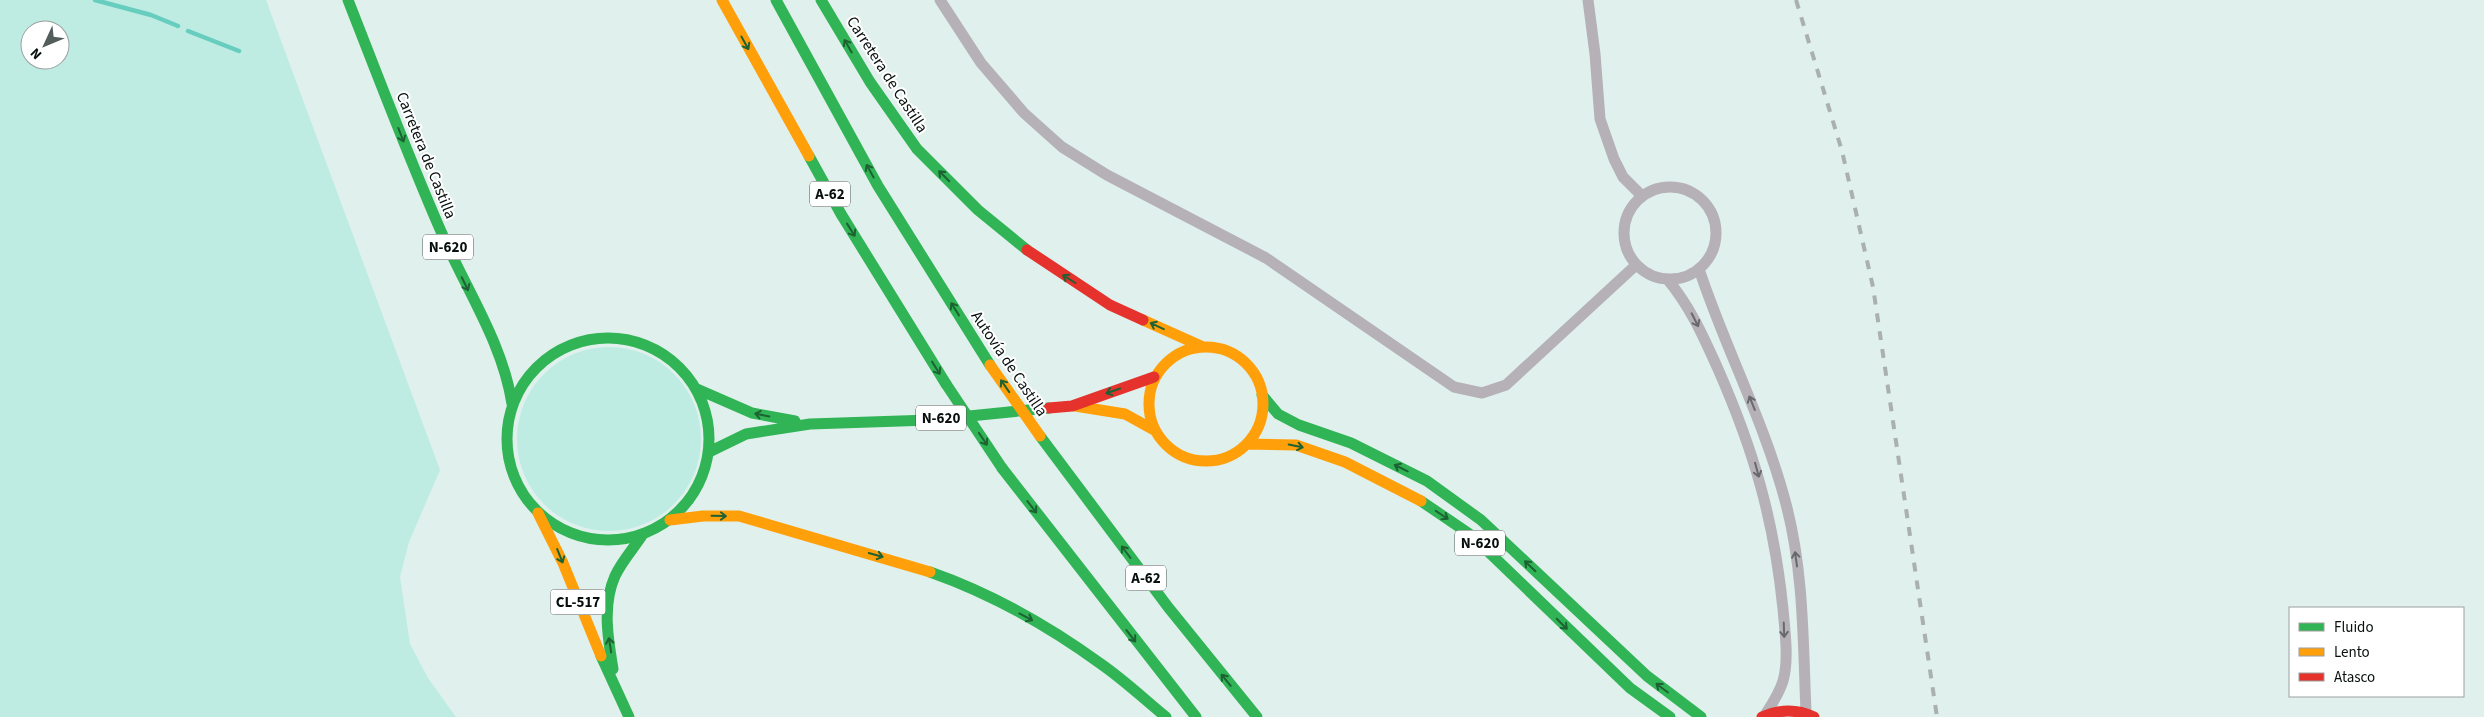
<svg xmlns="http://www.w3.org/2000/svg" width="2484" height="717" font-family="'Source Sans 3',sans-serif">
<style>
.green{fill:#beece3;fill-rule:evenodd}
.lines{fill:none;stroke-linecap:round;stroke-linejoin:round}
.stream{stroke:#67cdbf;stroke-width:4.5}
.street{stroke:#b5b1b6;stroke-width:11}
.fast{stroke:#30b455;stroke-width:11}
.slow{stroke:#ff9f0a;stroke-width:11}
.jam{stroke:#e5322d;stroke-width:11}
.rail{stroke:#aaafb0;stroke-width:4;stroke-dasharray:9 9;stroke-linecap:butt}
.fast-bridge{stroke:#30b455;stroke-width:11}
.slow-bridge{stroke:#ff9f0a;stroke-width:11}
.oneway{stroke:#1c6232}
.oneway2{stroke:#67696a}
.labels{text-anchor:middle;stroke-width:4;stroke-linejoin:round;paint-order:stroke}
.shield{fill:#fff;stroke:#515856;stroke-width:1}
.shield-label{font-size:15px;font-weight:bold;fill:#07100e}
.street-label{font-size:16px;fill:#07100e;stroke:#fff}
</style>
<rect width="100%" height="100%" fill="#e0f0ec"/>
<path class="green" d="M 0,0 L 266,0 L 440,470 L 409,542 L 400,577 L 410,644 L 428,678 L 456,717 L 0,717 ZM 30,30 L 60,30 L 60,60 L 30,60 Z
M517 439a92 92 0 1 1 184 0a92 92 0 1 1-184 0Z"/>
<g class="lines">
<path class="stream" d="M 95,0 L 151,15 L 178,26
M 188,31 L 239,51"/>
<path class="street" d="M 940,0 L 981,63 L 1024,113 L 1062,147 L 1107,175 L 1266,258 L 1454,387 L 1482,393 L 1506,385 L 1636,265
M 1588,0 L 1595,54 L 1600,119 L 1614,159 L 1623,177 L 1642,196
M1624 233a46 46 0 1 1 92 0a46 46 0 1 1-92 0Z
M 1699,269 C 1725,348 1765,423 1786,504 C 1804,572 1803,643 1806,712
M 1668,280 C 1691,308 1703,336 1718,369 C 1754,451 1774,520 1783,609 C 1785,632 1789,660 1783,681 C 1779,694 1772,704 1765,715"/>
<path class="fast" d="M 348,0 C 379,79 409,159 443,236 C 467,291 503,344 512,404
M 776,0 L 878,186 L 990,365
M 821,0 L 870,82 L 917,149 L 978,210 L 1027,250
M 809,156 L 841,214 L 946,384
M507 439a101 101 0 1 1 202 0a101 101 0 1 1-202 0Z
M 697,389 L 752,413 L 795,421
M 1262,395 L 1278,414 L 1299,425 L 1351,443 L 1427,481 L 1481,520 L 1647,676 L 1701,717
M 1040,436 L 1168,607 L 1257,717
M 709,452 L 746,434 L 810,424 L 930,420 L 1049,408
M 1002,468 L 1196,717
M 1421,501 L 1471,535 L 1630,688 L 1670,717
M 930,572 C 990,593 1050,627 1101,664 C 1124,680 1144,699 1166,717
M 601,656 L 629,717
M 613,669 C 608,639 602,605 615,576 C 622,561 634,548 643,534"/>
<path class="slow" d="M 722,0 L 809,156
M 1143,320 L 1201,346
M1149 404a57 57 0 1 1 114 0a57 57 0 1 1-114 0Z
M 1075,406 L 1125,414 L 1154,430
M 1247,444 L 1296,445 L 1345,462 L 1421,501
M 538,513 L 563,563 L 601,656
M 670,520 L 703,516 L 739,516 L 930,572"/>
<path class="jam" d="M 1027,250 L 1110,305 L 1143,320
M 1049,408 L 1072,406 L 1154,377
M 1762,717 C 1780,709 1797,709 1814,717"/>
<path class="rail" d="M 1796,0 L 1842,151 L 1873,287 L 1937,717"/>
<path class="fast-bridge" d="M 946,384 L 1002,468"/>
<path class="slow-bridge" d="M 990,365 L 1040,436"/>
</g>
<defs><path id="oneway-shaft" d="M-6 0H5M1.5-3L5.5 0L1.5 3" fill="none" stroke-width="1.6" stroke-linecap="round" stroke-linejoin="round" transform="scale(1.25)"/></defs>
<g class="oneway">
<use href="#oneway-shaft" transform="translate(745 43) rotate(61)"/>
<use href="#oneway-shaft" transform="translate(848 46) rotate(-120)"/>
<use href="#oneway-shaft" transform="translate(401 135) rotate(69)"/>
<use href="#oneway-shaft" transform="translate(870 171) rotate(-119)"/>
<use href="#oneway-shaft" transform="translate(944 176) rotate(-135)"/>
<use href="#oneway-shaft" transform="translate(851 230) rotate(58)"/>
<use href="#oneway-shaft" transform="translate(1069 279) rotate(-148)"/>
<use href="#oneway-shaft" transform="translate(465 284) rotate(64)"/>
<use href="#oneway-shaft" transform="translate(955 309) rotate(-122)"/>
<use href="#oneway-shaft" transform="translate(1157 326) rotate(-155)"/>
<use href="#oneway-shaft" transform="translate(936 368) rotate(58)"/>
<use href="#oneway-shaft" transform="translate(1005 386) rotate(-125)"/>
<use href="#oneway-shaft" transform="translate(1113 391) rotate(161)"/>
<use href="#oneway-shaft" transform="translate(762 415) rotate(-169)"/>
<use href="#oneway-shaft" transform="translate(983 439) rotate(56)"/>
<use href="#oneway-shaft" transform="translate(1296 446) rotate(12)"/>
<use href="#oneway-shaft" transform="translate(1401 468) rotate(-154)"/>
<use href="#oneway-shaft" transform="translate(1032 507) rotate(52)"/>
<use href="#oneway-shaft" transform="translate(1442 515) rotate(34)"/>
<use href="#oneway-shaft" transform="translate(719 516) rotate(1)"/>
<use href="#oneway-shaft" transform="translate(1126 552) rotate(-127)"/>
<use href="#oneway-shaft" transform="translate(876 555) rotate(16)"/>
<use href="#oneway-shaft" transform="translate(560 556) rotate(68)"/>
<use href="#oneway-shaft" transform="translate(1530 566) rotate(-136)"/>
<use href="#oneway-shaft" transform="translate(1026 617) rotate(28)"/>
<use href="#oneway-shaft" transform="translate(1562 624) rotate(45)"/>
<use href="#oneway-shaft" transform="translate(1131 636) rotate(52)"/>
<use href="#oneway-shaft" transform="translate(610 645) rotate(-99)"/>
<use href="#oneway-shaft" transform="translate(1226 680) rotate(-129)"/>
<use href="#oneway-shaft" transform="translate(1662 688) rotate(-143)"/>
</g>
<g class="oneway2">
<use href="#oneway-shaft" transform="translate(1695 320) rotate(63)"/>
<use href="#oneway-shaft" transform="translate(1752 403) rotate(-112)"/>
<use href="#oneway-shaft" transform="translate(1757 470) rotate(75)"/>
<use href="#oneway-shaft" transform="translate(1796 559) rotate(-98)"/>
<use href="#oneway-shaft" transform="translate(1784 630) rotate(88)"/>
</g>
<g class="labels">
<g class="shield">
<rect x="810" y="181.5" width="40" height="25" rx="4"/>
<rect x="423" y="234.5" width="50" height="25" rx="4"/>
<rect x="916" y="405.5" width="50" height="25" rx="4"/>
<rect x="1455" y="530.5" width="50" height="25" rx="4"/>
<rect x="1126" y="565.5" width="40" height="25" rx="4"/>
<rect x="550.5" y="589.5" width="55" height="25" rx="4"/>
</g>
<g class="shield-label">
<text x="830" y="199">A-62</text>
<text x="448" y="252">N-620</text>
<text x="941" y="423">N-620</text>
<text x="1480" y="548">N-620</text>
<text x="1146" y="583">A-62</text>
<text x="578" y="607">CL-517</text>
</g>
<g class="street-label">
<text transform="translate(888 74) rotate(57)" y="6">Carretera de Castilla</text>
<text transform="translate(427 155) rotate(68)" y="6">Carretera de Castilla</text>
<text transform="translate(1010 363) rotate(56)" y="6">Autovía de Castilla</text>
</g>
</g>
<rect x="2289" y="607" width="175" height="90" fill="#ffffff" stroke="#9c9f9f"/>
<rect x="2299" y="623" width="25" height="8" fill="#30b455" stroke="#9c9f9f"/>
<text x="2334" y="632" font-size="15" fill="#07100e">Fluido</text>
<rect x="2299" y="648" width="25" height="8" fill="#ff9f0a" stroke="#9c9f9f"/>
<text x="2334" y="657" font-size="15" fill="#07100e">Lento</text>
<rect x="2299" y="673" width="25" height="8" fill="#e5322d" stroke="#9c9f9f"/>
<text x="2334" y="682" font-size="15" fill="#07100e">Atasco</text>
<g transform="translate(45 45) rotate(226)"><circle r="24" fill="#ffffff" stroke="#9c9f9f"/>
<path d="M0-4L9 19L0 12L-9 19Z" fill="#535e5c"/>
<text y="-8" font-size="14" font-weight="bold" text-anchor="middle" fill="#07100e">N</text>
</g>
</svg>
